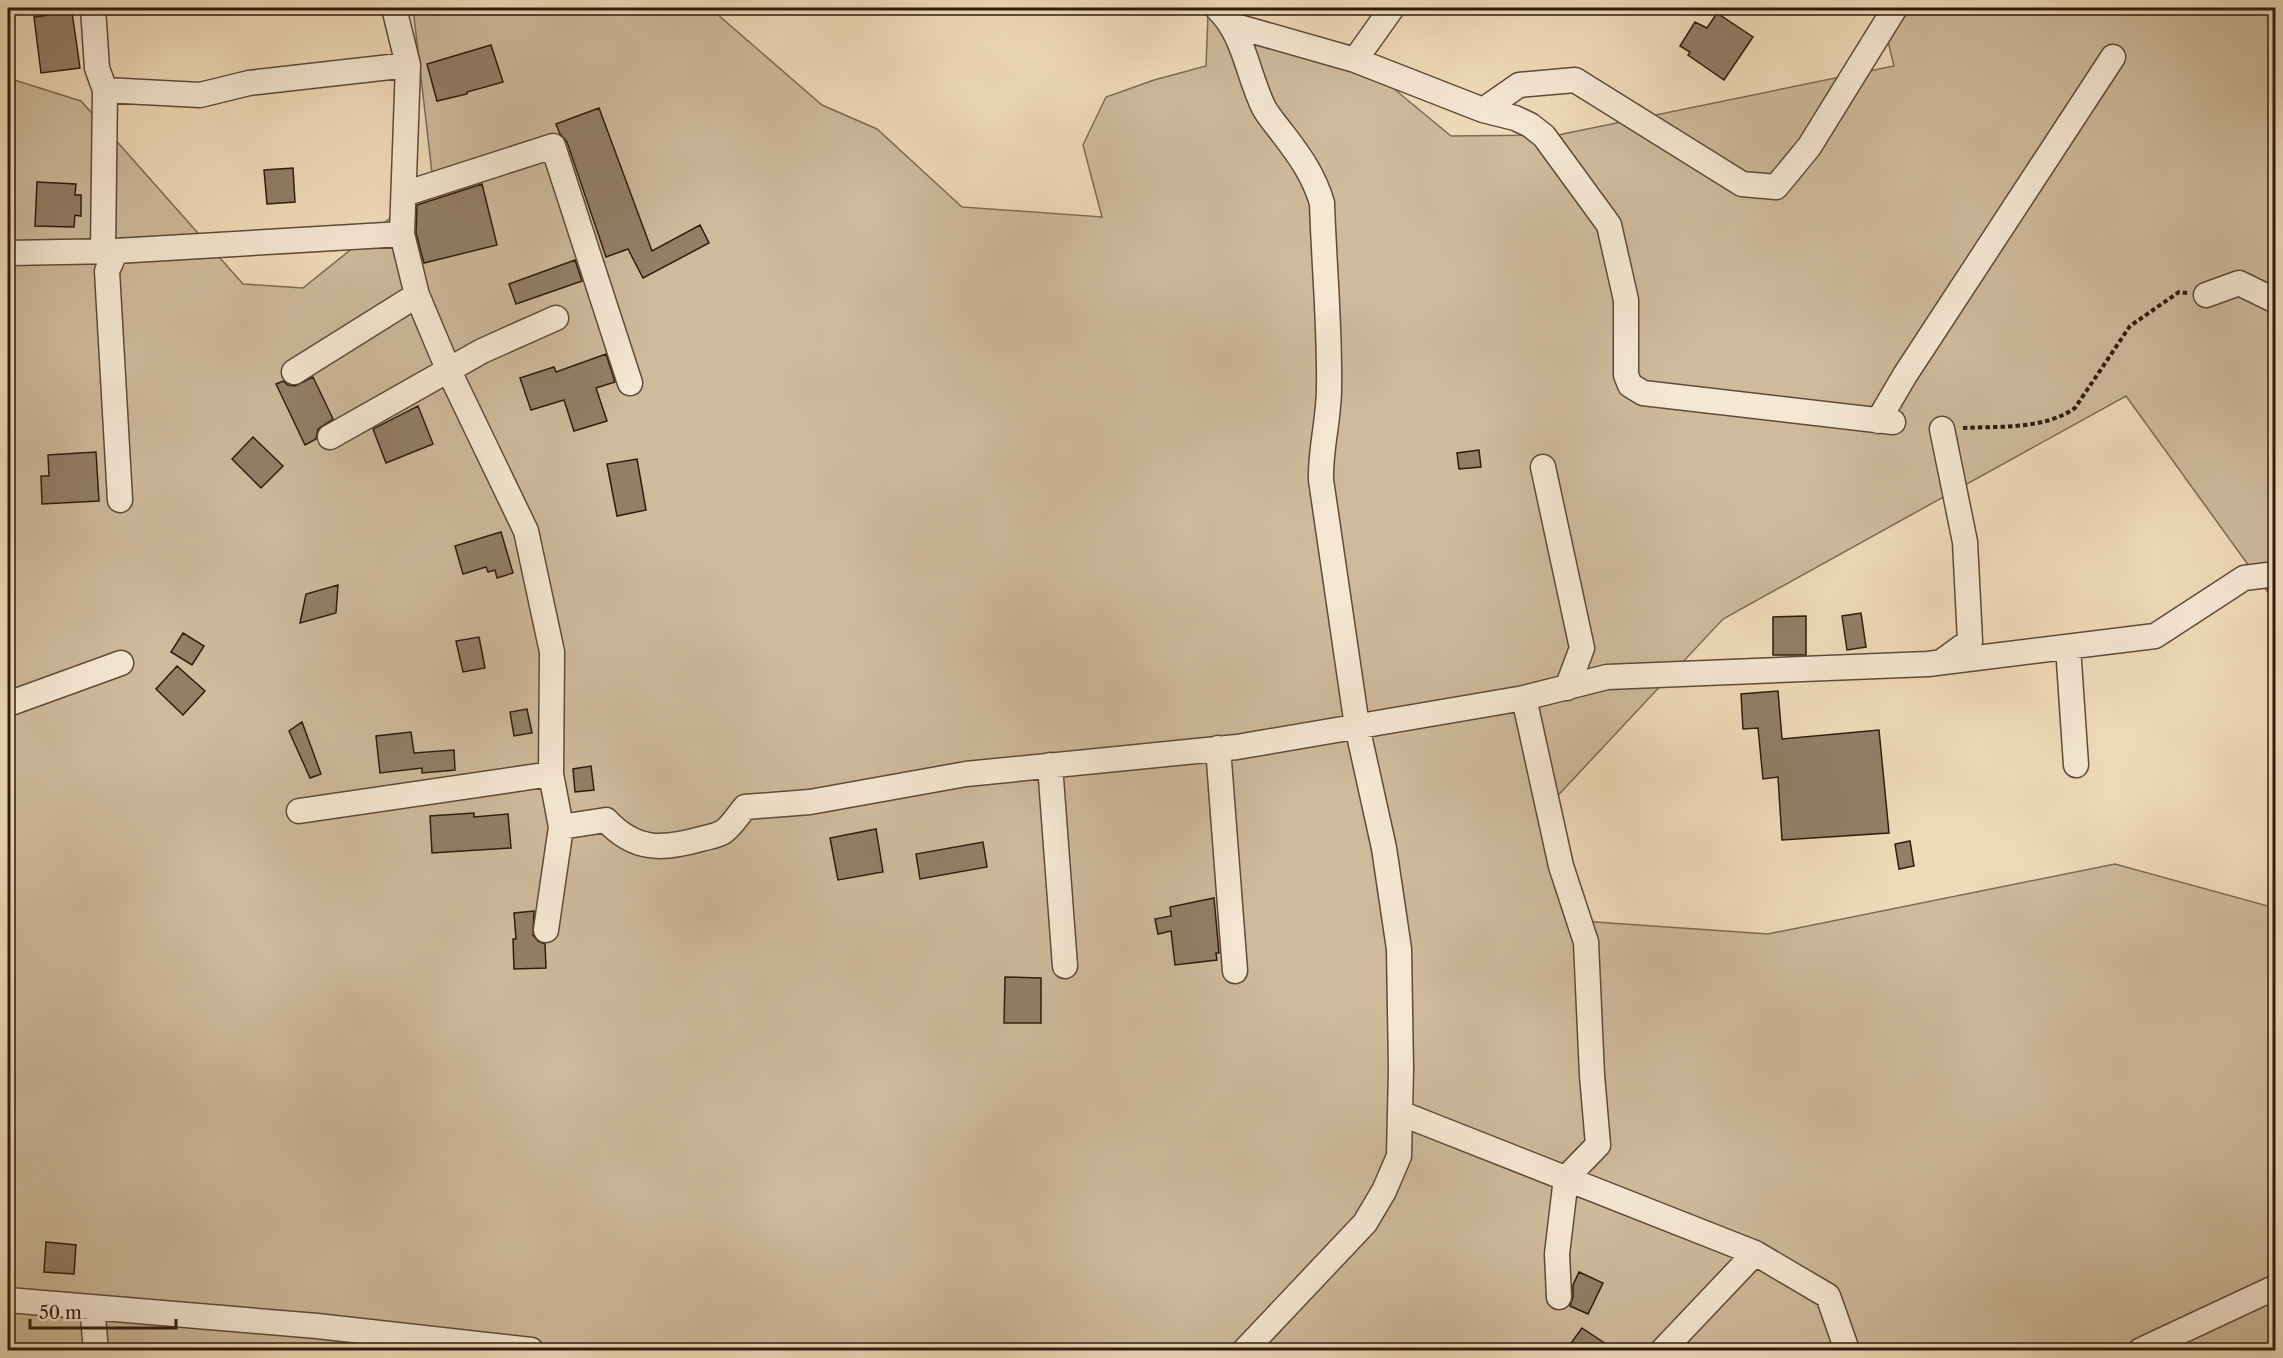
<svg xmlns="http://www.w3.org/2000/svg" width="2283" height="1358" font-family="'Libre Caslon Text',serif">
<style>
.green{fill:#cfba9c;stroke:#7f6a54;stroke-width:1.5}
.building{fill:#937e66;stroke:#2f1b0d;stroke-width:1.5}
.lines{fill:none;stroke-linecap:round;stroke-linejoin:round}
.minor-casing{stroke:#5f4b38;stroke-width:27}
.path{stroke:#2f1b0d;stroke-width:4;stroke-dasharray:4.5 3;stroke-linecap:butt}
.minor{stroke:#f5e7d2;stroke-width:24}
</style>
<rect width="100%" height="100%" fill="#f0dab9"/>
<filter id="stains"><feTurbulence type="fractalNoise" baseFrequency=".00333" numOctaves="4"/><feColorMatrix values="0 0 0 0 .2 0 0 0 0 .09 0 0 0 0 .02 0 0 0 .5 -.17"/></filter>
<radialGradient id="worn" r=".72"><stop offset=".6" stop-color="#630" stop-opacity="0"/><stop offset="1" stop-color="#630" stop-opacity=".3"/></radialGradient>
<path class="green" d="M 413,8 L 710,8 L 822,105 L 877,129 L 962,207 L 1102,217 L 1083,145 L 1106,97 L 1154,80 L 1206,66 L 1208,13 L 1301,38 L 1393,88 L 1451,136 L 1558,135 L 1894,66 L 1880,8 L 2275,8 L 2275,602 L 2126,396 L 1723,619 L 1549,805 L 1581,921 L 1768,934 L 2115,864 L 2275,908 L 2275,1350 L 8,1350 L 8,78 L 81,101 L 243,284 L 303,288 L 390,218 L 432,173 Z"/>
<path class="building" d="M 72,12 L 80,68 L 41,73 L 34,17 Z
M 1717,13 L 1753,37 L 1724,80 L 1688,55 L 1690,52 L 1680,46 L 1695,22 L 1707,28 Z
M 491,45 L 503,82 L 467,92 L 467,94 L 437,101 L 427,64 Z
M 599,108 L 652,251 L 700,225 L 709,243 L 643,278 L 628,249 L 606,257 L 567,142 L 560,134 L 556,124 Z
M 293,168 L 295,202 L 267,204 L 264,170 Z
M 37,182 L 76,184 L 75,195 L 81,195 L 81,216 L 75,215 L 74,227 L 35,226 Z
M 482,184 L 497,245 L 424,263 L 416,233 L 417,205 Z
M 575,260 L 582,281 L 516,304 L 509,284 Z
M 606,354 L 615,382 L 596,388 L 607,421 L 574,431 L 564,400 L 531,410 L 520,378 L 554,367 L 556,372 Z
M 313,377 L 333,419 L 318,429 L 316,439 L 305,445 L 276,384 L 283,381 L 288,385 L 295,386 Z
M 418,406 L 433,444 L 386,463 L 373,429 Z
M 253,437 L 283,466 L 261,488 L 232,459 Z
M 1479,450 L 1481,467 L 1459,469 L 1457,453 Z
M 96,452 L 99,501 L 42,504 L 41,476 L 49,476 L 48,455 Z
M 637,459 L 646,510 L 617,516 L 607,464 Z
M 501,532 L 513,573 L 497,578 L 495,570 L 488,572 L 486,567 L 463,574 L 455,546 Z
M 338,585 L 336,613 L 300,623 L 306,594 Z
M 1861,613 L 1866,647 L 1847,650 L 1842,616 Z
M 1806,616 L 1806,655 L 1773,655 L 1773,617 Z
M 183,633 L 204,646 L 192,665 L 171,652 Z
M 479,637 L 485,668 L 463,672 L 456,641 Z
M 177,666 L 205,691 L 183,715 L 156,689 Z
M 1778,691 L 1782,739 L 1879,730 L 1889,833 L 1782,840 L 1778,777 L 1763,779 L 1758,728 L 1743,729 L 1741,694 Z
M 527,709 L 532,733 L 514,736 L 510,712 Z
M 302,722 L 321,774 L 310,778 L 289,731 Z
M 411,732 L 414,753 L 454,750 L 455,770 L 422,773 L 422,768 L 380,773 L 376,736 Z
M 591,766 L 594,790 L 575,792 L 573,769 Z
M 474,813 L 474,817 L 508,814 L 511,848 L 432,853 L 430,816 Z
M 876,829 L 883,872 L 838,880 L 830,838 Z
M 1910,841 L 1914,866 L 1899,869 L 1895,844 Z
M 983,842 L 987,867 L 920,879 L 916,854 Z
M 1214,898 L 1219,953 L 1216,953 L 1217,960 L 1175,965 L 1171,931 L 1158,934 L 1155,919 L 1171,916 L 1170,907 Z
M 534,911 L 533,935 L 538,941 L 545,944 L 546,968 L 514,969 L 513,939 L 516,939 L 514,913 Z
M 1005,977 L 1041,978 L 1041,1023 L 1004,1023 Z
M 46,1242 L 76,1245 L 74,1274 L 44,1272 Z
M 1579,1272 L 1603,1283 L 1588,1314 L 1570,1306 L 1573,1297 L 1573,1285 Z
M 1582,1328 L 1615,1350 L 1566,1350 Z"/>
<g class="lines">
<defs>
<path id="minor" d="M 93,8 L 97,68 L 105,90 L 103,251
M 1217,8 C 1245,35 1247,74 1264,108 C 1269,117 1277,126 1283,134 C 1300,156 1314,176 1322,203 C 1324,265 1330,327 1329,388 C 1329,420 1320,449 1321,480 L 1357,726 L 1384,848 L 1399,949 L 1401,1069 L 1399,1156 L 1384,1191 L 1365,1223 L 1245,1350
M 1232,25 L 1355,60 L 1483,110 L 1515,118 L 1530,125 L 1544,136 L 1609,225 L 1626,300 L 1626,375 L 1630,385 L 1643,393 L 1893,422
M 1355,60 L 1392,8
M 105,90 L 200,95 L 249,83 L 408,65
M 1483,110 L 1519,85 L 1575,80 L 1742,184 L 1776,187 L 1809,147 L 1895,8
M 404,194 L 553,146 L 630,383
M 116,251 L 107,271 L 120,500
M 8,253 L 116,251 L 402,234
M 2206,295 L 2239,283 L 2276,301
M 294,372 L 417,295
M 1878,421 L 1905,375 L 2113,57
M 1942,429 L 1965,542 L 1970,641 L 1944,660
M 330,437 L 482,351 L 556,318
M 1543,467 L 1582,648 L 1567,688
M 2068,647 L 2076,765
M 1524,698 L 1561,866 L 1586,942 L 1592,1075 L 1598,1145 L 1566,1178 L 1557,1254 L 1559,1297
M 8,704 L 121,663
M 1218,748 L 1235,971
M 1050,765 L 1065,966
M 299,811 L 551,774 L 552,652 L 526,531 L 448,369 L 417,295 L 402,234 L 408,65 L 394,8
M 561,827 L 606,820 C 635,851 662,850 701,839 C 708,837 717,836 723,832 C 731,827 739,814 745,807 L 810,802 L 966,774 L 1237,747 L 1524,698 L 1607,677 L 1928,664 L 2155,636 L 2244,578 L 2276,574
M 546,930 L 561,827 L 551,774
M 1400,1113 L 1755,1253 L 1828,1296 L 1847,1350
M 8,1300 L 317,1326 L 531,1350
M 92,1307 L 96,1350
M 1663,1350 L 1755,1253
M 2141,1350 L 2276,1287"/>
</defs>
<use href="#minor" class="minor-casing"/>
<path class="path" d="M 1963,428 C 2000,426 2043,430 2075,408 L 2130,326 L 2179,292 L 2188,293"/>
<use href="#minor" class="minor"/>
</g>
<rect width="2283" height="1358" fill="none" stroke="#f0dab9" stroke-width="30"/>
<rect x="9" y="9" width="2265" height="1340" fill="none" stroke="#2f1b0d" stroke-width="3"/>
<rect x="15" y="15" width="2253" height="1328" fill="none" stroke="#2f1b0d" stroke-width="1.5"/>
<path d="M30 1319v9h146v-9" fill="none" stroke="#2f1b0d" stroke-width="3"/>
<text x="39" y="1319" font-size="18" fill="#2f1b0d" stroke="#f5e7d2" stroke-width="4.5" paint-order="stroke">50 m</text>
<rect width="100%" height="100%" filter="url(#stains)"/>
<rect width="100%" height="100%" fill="url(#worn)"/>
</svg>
